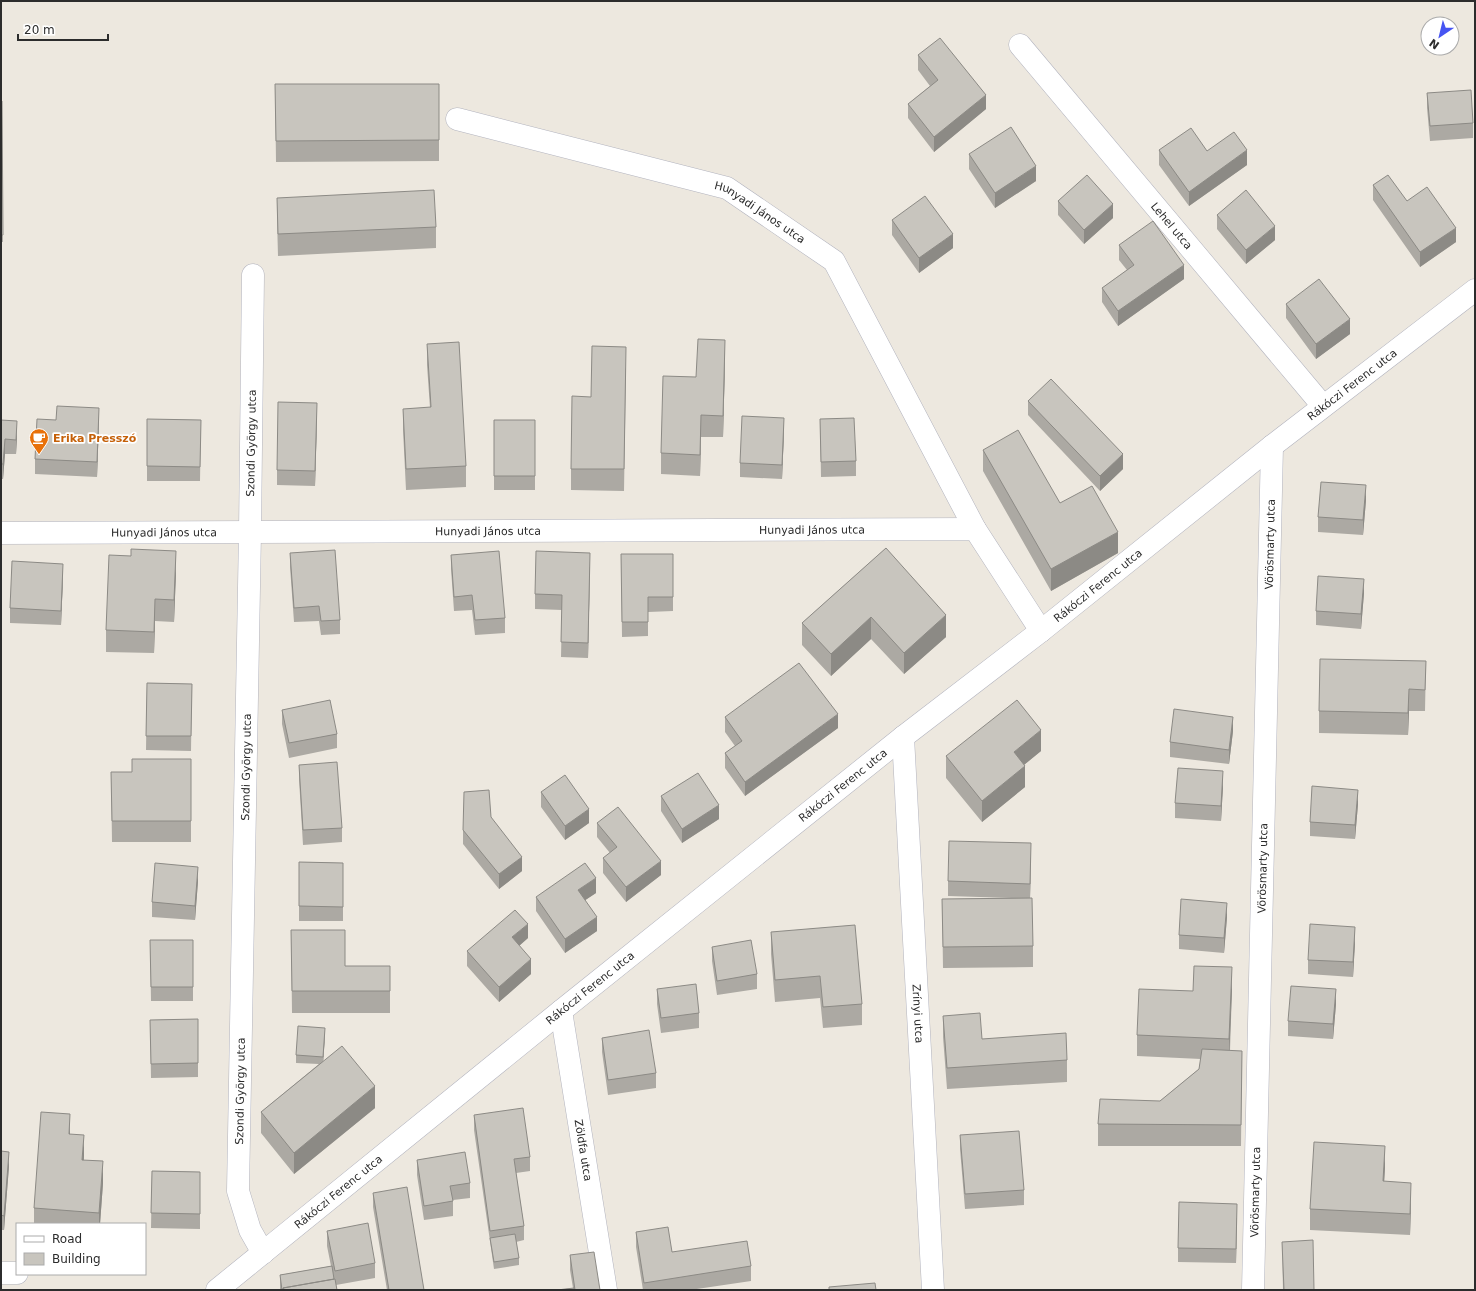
<svg xmlns="http://www.w3.org/2000/svg" width="1476" height="1291" font-family="'DejaVu Sans',sans-serif">
<style>
.lines{fill:none;stroke-linecap:round;stroke-linejoin:round}
.minor-casing{stroke:#b2b3be;stroke-width:23}
.minor{stroke:#fff;stroke-width:22}
.wall{fill:#aca9a3}
.shaded-wall{fill:#8c8a85}
.building{fill:#c8c5be;stroke:#8c8a85}
.labels{text-anchor:middle;stroke-width:3.5;stroke-linejoin:round;paint-order:stroke}
.street-label{font-size:11px;fill:#2c2c2c;stroke:#fff}
.food-label{font-size:11px;font-weight:bold;fill:#c56008;stroke:#fff;text-anchor:start}
</style>
<rect width="100%" height="100%" fill="#ede8df"/>
<g class="lines">
<defs>
<g id="minor">
<path id="s1" d="M 1020,45 L 1323,406"/>
<path id="s2" d="M 457,119 L 727,188 L 834,261 L 975,529"/>
<path d="M 253,275 L 250,532 L 238,1191 L 250,1230 L 263,1253"/>
<path id="s3" d="M 1,533 L 975,529 L 1041,631"/>
<path id="s4" d="M 903,737 L 933,1290"/>
<path id="s5" d="M 561,1011 L 606,1290"/>
<path d="M 1,1273 L 17,1273"/>
<path id="s6" d="M 217,1290 L 561,1011 L 903,737 L 1041,631 L 1272,446 L 1475,290"/>
<path id="s7" d="M 1253,1290 L 1272,446"/>
</g>
</defs>
<use href="#minor" class="minor-casing"/>
<use href="#minor" class="minor"/>
</g>
<path class="wall" d="M 918,55 L 986,109 L 934,152 L 908,118 L 908,104 L 930,86 L 918,70 Z
M 275,84 L 439,84 L 439,161 L 276,162 Z
M 1427,93 L 1473,123 L 1473,138 L 1430,141 L 1427,108 Z
M 1,101 L 3,235 L 3,242 L 1,242 Z
M 1159,150 L 1207,151 L 1247,165 L 1189,206 L 1159,165 Z
M 969,154 L 1036,181 L 995,208 L 969,169 Z
M 1373,185 L 1407,201 L 1456,242 L 1420,267 L 1373,200 Z
M 277,198 L 436,227 L 436,248 L 278,256 L 277,219 Z
M 1058,201 L 1113,218 L 1084,244 L 1058,215 Z
M 1217,215 L 1275,240 L 1246,264 L 1217,229 Z
M 892,220 L 953,248 L 919,273 L 892,235 Z
M 1119,245 L 1184,279 L 1118,326 L 1102,302 L 1102,288 L 1127,270 L 1119,260 Z
M 1286,304 L 1350,334 L 1316,359 L 1286,318 Z
M 427,344 L 466,466 L 466,487 L 406,490 L 403,430 L 403,409 L 430,408 L 427,365 Z
M 725,362 L 723,437 L 701,437 L 700,476 L 661,474 L 661,453 L 696,377 Z
M 626,368 L 624,491 L 571,490 L 571,469 L 591,397 Z
M 1028,401 L 1123,469 L 1100,491 L 1028,415 Z
M 317,418 L 315,486 L 277,485 L 277,470 Z
M 147,419 L 201,420 L 200,481 L 147,481 Z
M 820,419 L 856,461 L 856,476 L 821,477 Z
M 1,420 L 17,436 L 16,454 L 5,454 L 3,479 L 1,479 Z
M 56,420 L 99,422 L 97,477 L 35,474 L 35,459 Z
M 494,420 L 535,420 L 535,490 L 494,490 Z
M 784,432 L 782,479 L 740,477 L 740,463 Z
M 983,450 L 1060,503 L 1118,553 L 1051,591 L 983,471 Z
M 1366,500 L 1363,535 L 1318,532 L 1318,517 Z
M 886,548 L 946,637 L 904,674 L 871,639 L 831,676 L 802,645 L 802,623 Z
M 290,553 L 340,620 L 340,634 L 321,635 L 319,621 L 294,622 L 290,567 Z
M 621,554 L 673,554 L 673,611 L 648,612 L 648,636 L 622,637 Z
M 451,555 L 505,618 L 505,633 L 475,635 L 472,610 L 454,611 L 451,569 Z
M 590,567 L 588,658 L 561,657 L 562,610 L 535,609 L 535,594 Z
M 176,572 L 174,622 L 155,621 L 154,653 L 106,652 L 106,630 Z
M 63,578 L 61,625 L 10,623 L 10,608 Z
M 1364,593 L 1361,629 L 1316,625 L 1316,611 Z
M 1426,661 L 1425,711 L 1409,711 L 1408,735 L 1319,733 L 1319,711 Z
M 147,683 L 192,684 L 191,751 L 146,750 Z
M 282,710 L 337,734 L 337,748 L 289,758 L 282,724 Z
M 725,717 L 838,728 L 745,796 L 725,768 L 725,753 L 735,746 L 725,732 Z
M 1233,731 L 1229,764 L 1170,757 L 1170,742 Z
M 1041,751 L 1024,765 L 1025,787 L 982,822 L 946,778 L 946,756 Z
M 191,759 L 191,842 L 112,842 L 111,772 L 132,772 Z
M 299,765 L 342,828 L 342,842 L 303,845 L 299,779 Z
M 1223,786 L 1221,821 L 1175,818 L 1175,803 Z
M 541,792 L 589,823 L 565,840 L 541,807 Z
M 661,796 L 719,819 L 682,843 L 661,811 Z
M 1358,804 L 1355,839 L 1310,836 L 1310,822 Z
M 491,817 L 522,871 L 499,889 L 463,844 L 463,830 Z
M 597,823 L 661,875 L 626,902 L 603,873 L 603,858 L 610,853 L 597,837 Z
M 1031,858 L 1030,898 L 1033,946 L 1033,967 L 943,968 L 942,899 L 1011,898 L 948,896 L 948,881 Z
M 299,862 L 343,863 L 343,921 L 299,921 Z
M 198,881 L 195,920 L 152,917 L 152,902 Z
M 596,893 L 585,900 L 597,931 L 565,953 L 536,911 L 536,897 Z
M 1227,917 L 1224,953 L 1179,949 L 1179,935 Z
M 291,930 L 345,966 L 390,966 L 390,1013 L 292,1013 Z
M 771,932 L 862,1004 L 862,1025 L 823,1028 L 820,998 L 775,1002 L 771,954 Z
M 528,938 L 519,946 L 531,974 L 499,1002 L 467,966 L 467,951 Z
M 150,940 L 193,940 L 193,1001 L 151,1001 Z
M 1355,942 L 1353,977 L 1308,974 L 1308,960 Z
M 712,947 L 757,974 L 757,989 L 717,995 L 712,961 Z
M 657,989 L 699,1013 L 699,1028 L 661,1033 L 657,1004 Z
M 1232,989 L 1230,1051 L 1242,1051 L 1241,1146 L 1098,1146 L 1098,1124 L 1160,1101 L 1199,1069 L 1201,1059 L 1137,1056 L 1137,1035 L 1193,991 Z
M 1336,1004 L 1333,1039 L 1288,1036 L 1288,1021 Z
M 943,1016 L 982,1039 L 1067,1060 L 1067,1082 L 947,1089 L 943,1037 Z
M 198,1019 L 198,1077 L 151,1078 L 150,1020 Z
M 325,1035 L 323,1061 L 375,1108 L 294,1174 L 261,1133 L 261,1112 L 319,1064 L 296,1063 L 296,1055 Z
M 602,1038 L 656,1073 L 656,1088 L 608,1095 L 602,1052 Z
M 474,1115 L 530,1157 L 530,1171 L 516,1173 L 524,1226 L 524,1240 L 516,1242 L 519,1258 L 519,1265 L 494,1269 L 474,1130 Z
M 70,1134 L 84,1156 L 84,1160 L 103,1183 L 100,1224 L 34,1224 L 34,1208 Z
M 960,1135 L 1024,1190 L 1024,1205 L 965,1209 L 960,1149 Z
M 1,1151 L 9,1166 L 4,1230 L 1,1230 Z
M 417,1160 L 470,1183 L 470,1198 L 453,1200 L 453,1216 L 424,1220 L 417,1175 Z
M 1385,1167 L 1384,1181 L 1411,1204 L 1410,1235 L 1310,1230 L 1310,1209 Z
M 152,1171 L 200,1172 L 200,1229 L 151,1228 Z
M 373,1193 L 424,1290 L 387,1290 L 373,1207 Z
M 1237,1218 L 1236,1263 L 1178,1262 L 1178,1248 Z
M 327,1231 L 375,1263 L 375,1278 L 336,1285 L 337,1290 L 280,1290 L 280,1275 L 331,1266 L 327,1246 Z
M 636,1232 L 672,1252 L 751,1266 L 751,1281 L 690,1290 L 643,1290 L 636,1247 Z
M 1282,1242 L 1314,1290 L 1283,1290 Z
M 570,1255 L 600,1290 L 557,1290 L 573,1288 L 570,1270 Z"/>
<path class="shaded-wall" d="M 986,95 L 986,109 L 934,152 L 934,137 Z
M 1247,150 L 1247,165 L 1189,206 L 1189,192 Z
M 1036,166 L 1036,181 L 995,208 L 995,193 Z
M 1113,204 L 1113,218 L 1084,244 L 1084,230 Z
M 1275,226 L 1275,240 L 1246,264 L 1246,250 Z
M 1456,228 L 1456,242 L 1420,267 L 1420,252 Z
M 953,234 L 953,248 L 919,273 L 919,258 Z
M 1184,265 L 1184,279 L 1118,326 L 1118,311 Z
M 1350,319 L 1350,334 L 1316,359 L 1316,344 Z
M 725,340 L 725,362 L 723,437 L 723,416 Z
M 317,403 L 317,418 L 315,486 L 315,471 Z
M 99,408 L 99,422 L 97,477 L 97,462 Z
M 701,415 L 701,437 L 700,476 L 700,455 Z
M 784,418 L 784,432 L 782,479 L 782,465 Z
M 17,421 L 17,436 L 16,454 L 16,440 Z
M 5,439 L 5,454 L 3,479 L 3,464 Z
M 1123,454 L 1123,469 L 1100,491 L 1100,476 Z
M 1366,485 L 1366,500 L 1363,535 L 1363,520 Z
M 1118,532 L 1118,553 L 1051,591 L 1051,569 Z
M 176,551 L 176,572 L 174,622 L 174,600 Z
M 590,553 L 590,567 L 588,658 L 588,643 Z
M 63,564 L 63,578 L 61,625 L 61,611 Z
M 1364,579 L 1364,593 L 1361,629 L 1361,614 Z
M 155,599 L 155,621 L 154,653 L 154,632 Z
M 946,615 L 946,637 L 904,674 L 904,653 Z
M 871,617 L 871,639 L 831,676 L 831,654 Z
M 1409,689 L 1409,711 L 1408,735 L 1408,713 Z
M 838,714 L 838,728 L 745,796 L 745,782 Z
M 1233,717 L 1233,731 L 1229,764 L 1229,750 Z
M 1041,730 L 1041,751 L 1014,773 L 1014,752 Z
M 1025,766 L 1025,787 L 982,822 L 982,801 Z
M 1223,771 L 1223,786 L 1221,821 L 1221,806 Z
M 1358,790 L 1358,804 L 1355,839 L 1355,825 Z
M 719,805 L 719,819 L 682,843 L 682,829 Z
M 589,809 L 589,823 L 565,840 L 565,826 Z
M 1031,843 L 1031,858 L 1030,899 L 1030,884 Z
M 522,857 L 522,871 L 499,889 L 499,874 Z
M 661,861 L 661,875 L 626,902 L 626,887 Z
M 198,867 L 198,881 L 195,920 L 195,906 Z
M 596,878 L 596,893 L 578,905 L 578,890 Z
M 1227,903 L 1227,917 L 1224,953 L 1224,938 Z
M 597,917 L 597,931 L 565,953 L 565,939 Z
M 528,924 L 528,938 L 512,952 L 512,937 Z
M 1355,927 L 1355,942 L 1353,977 L 1353,962 Z
M 531,959 L 531,974 L 499,1002 L 499,987 Z
M 1232,967 L 1232,989 L 1229,1060 L 1229,1039 Z
M 1336,989 L 1336,1004 L 1333,1039 L 1333,1024 Z
M 325,1028 L 325,1035 L 323,1065 L 323,1057 Z
M 375,1086 L 375,1108 L 294,1174 L 294,1153 Z
M 70,1114 L 70,1136 L 69,1134 Z
M 84,1135 L 84,1156 L 82,1181 L 82,1160 Z
M 1385,1146 L 1385,1167 L 1383,1203 L 1383,1181 Z
M 9,1152 L 9,1166 L 4,1230 L 4,1216 Z
M 103,1161 L 103,1183 L 100,1224 L 99,1224 L 99,1213 Z
M 1411,1183 L 1411,1204 L 1410,1235 L 1410,1214 Z
M 1237,1204 L 1237,1218 L 1236,1263 L 1236,1249 Z"/>
<path class="building" d="M 940,38 L 986,95 L 934,137 L 908,104 L 938,80 L 918,55 Z
M 275,84 L 439,84 L 439,140 L 276,141 Z
M 1471,90 L 1473,123 L 1430,126 L 1427,93 Z
M 1,101 L 2,101 L 3,235 L 1,235 Z
M 1011,127 L 1036,166 L 995,193 L 969,154 Z
M 1191,128 L 1207,151 L 1234,132 L 1247,150 L 1189,192 L 1159,150 Z
M 1087,175 L 1113,204 L 1084,230 L 1058,201 Z
M 1388,175 L 1407,201 L 1427,187 L 1456,228 L 1420,252 L 1373,185 Z
M 434,190 L 436,227 L 278,234 L 277,198 Z
M 1246,190 L 1275,226 L 1246,250 L 1217,215 Z
M 925,196 L 953,234 L 919,258 L 892,220 Z
M 1153,221 L 1184,265 L 1118,311 L 1102,288 L 1134,265 L 1119,245 Z
M 1319,279 L 1350,319 L 1316,344 L 1286,304 Z
M 698,339 L 725,340 L 723,416 L 701,415 L 700,455 L 661,453 L 663,376 L 696,377 Z
M 459,342 L 466,466 L 406,469 L 403,409 L 431,407 L 427,344 Z
M 592,346 L 626,347 L 624,469 L 571,469 L 572,396 L 591,397 Z
M 1051,379 L 1123,454 L 1100,476 L 1028,401 Z
M 278,402 L 317,403 L 315,471 L 277,470 Z
M 57,406 L 99,408 L 97,462 L 35,459 L 37,419 L 56,420 Z
M 742,416 L 784,418 L 782,465 L 740,463 Z
M 854,418 L 856,461 L 821,462 L 820,419 Z
M 147,419 L 201,420 L 200,467 L 147,466 Z
M 1,420 L 17,421 L 16,440 L 5,439 L 3,464 L 1,464 Z
M 494,420 L 535,420 L 535,476 L 494,476 Z
M 1018,430 L 1060,503 L 1092,486 L 1118,532 L 1051,569 L 983,450 Z
M 1321,482 L 1366,485 L 1363,520 L 1318,517 Z
M 886,548 L 946,615 L 904,653 L 871,617 L 831,654 L 802,623 Z
M 131,549 L 176,551 L 174,600 L 155,599 L 154,632 L 106,630 L 109,555 L 131,556 Z
M 335,550 L 340,620 L 321,621 L 319,606 L 294,608 L 290,553 Z
M 499,551 L 505,618 L 475,620 L 472,595 L 454,597 L 451,555 Z
M 536,551 L 590,553 L 588,643 L 561,642 L 562,595 L 535,594 Z
M 621,554 L 673,554 L 673,597 L 648,597 L 648,622 L 622,622 Z
M 12,561 L 63,564 L 61,611 L 10,608 Z
M 1318,576 L 1364,579 L 1361,614 L 1316,611 Z
M 1320,659 L 1426,661 L 1425,690 L 1409,689 L 1408,713 L 1319,711 Z
M 799,663 L 838,714 L 745,782 L 725,753 L 742,741 L 725,717 Z
M 147,683 L 192,684 L 191,736 L 146,736 Z
M 330,700 L 337,734 L 289,743 L 282,710 Z
M 1017,700 L 1041,730 L 1014,752 L 1025,766 L 982,801 L 946,756 Z
M 1174,709 L 1233,717 L 1229,750 L 1170,742 Z
M 132,759 L 191,759 L 191,821 L 112,821 L 111,772 L 132,772 Z
M 337,762 L 342,828 L 303,830 L 299,765 Z
M 1178,768 L 1223,771 L 1221,806 L 1175,803 Z
M 698,773 L 719,805 L 682,829 L 661,796 Z
M 565,775 L 589,809 L 565,826 L 541,792 Z
M 1312,786 L 1358,790 L 1355,825 L 1310,822 Z
M 489,790 L 491,817 L 522,857 L 499,874 L 463,830 L 464,792 Z
M 618,807 L 661,861 L 626,887 L 603,858 L 617,847 L 597,823 Z
M 949,841 L 1031,843 L 1030,884 L 948,881 Z
M 299,862 L 343,863 L 343,907 L 299,906 Z
M 155,863 L 198,867 L 195,906 L 152,902 Z
M 585,863 L 596,878 L 578,890 L 597,917 L 565,939 L 536,897 Z
M 1032,898 L 1033,946 L 943,947 L 942,899 Z
M 1181,899 L 1227,903 L 1224,938 L 1179,935 Z
M 515,910 L 528,924 L 512,937 L 531,959 L 499,987 L 467,951 Z
M 1310,924 L 1355,927 L 1353,962 L 1308,960 Z
M 855,925 L 862,1004 L 823,1007 L 820,976 L 775,980 L 771,932 Z
M 291,930 L 345,930 L 345,966 L 390,966 L 390,991 L 292,991 Z
M 150,940 L 193,940 L 193,987 L 151,987 Z
M 751,940 L 757,974 L 717,981 L 712,947 Z
M 1194,966 L 1232,967 L 1229,1039 L 1137,1035 L 1139,989 L 1193,991 Z
M 696,984 L 699,1013 L 661,1018 L 657,989 Z
M 1291,986 L 1336,989 L 1333,1024 L 1288,1021 Z
M 980,1013 L 982,1039 L 1066,1033 L 1067,1060 L 947,1068 L 943,1016 Z
M 198,1019 L 198,1063 L 151,1064 L 150,1020 Z
M 298,1026 L 325,1028 L 323,1057 L 296,1055 Z
M 649,1030 L 656,1073 L 608,1080 L 602,1038 Z
M 342,1046 L 375,1086 L 294,1153 L 261,1112 Z
M 1202,1049 L 1242,1051 L 1241,1125 L 1098,1124 L 1100,1099 L 1160,1101 L 1199,1069 Z
M 523,1108 L 530,1157 L 514,1159 L 524,1226 L 490,1231 L 474,1115 Z
M 41,1112 L 70,1114 L 69,1134 L 84,1135 L 82,1160 L 103,1161 L 99,1213 L 34,1208 Z
M 1019,1131 L 1024,1190 L 965,1194 L 960,1135 Z
M 1314,1142 L 1385,1146 L 1383,1181 L 1411,1183 L 1410,1214 L 1310,1209 Z
M 1,1151 L 9,1152 L 4,1216 L 1,1215 Z
M 465,1152 L 470,1183 L 450,1186 L 453,1201 L 424,1206 L 417,1160 Z
M 152,1171 L 200,1172 L 200,1214 L 151,1213 Z
M 407,1187 L 424,1290 L 389,1290 L 373,1193 Z
M 1179,1202 L 1237,1204 L 1236,1249 L 1178,1248 Z
M 368,1223 L 375,1263 L 335,1271 L 327,1231 Z
M 668,1227 L 672,1252 L 747,1241 L 751,1266 L 644,1283 L 636,1232 Z
M 515,1234 L 519,1258 L 494,1262 L 490,1238 Z
M 1313,1240 L 1314,1290 L 1284,1290 L 1282,1242 Z
M 594,1252 L 600,1290 L 575,1290 L 570,1255 Z
M 332,1266 L 334,1279 L 283,1288 L 283,1290 L 282,1290 L 280,1275 Z
M 335,1279 L 337,1290 L 284,1290 L 283,1288 Z
M 875,1283 L 876,1290 L 829,1290 L 829,1287 Z
M 574,1288 L 574,1290 L 557,1290 Z"/>
<defs>
<symbol id="cafe-pin" viewBox="-11 -11 22 30"><path d="M0 17L-7.5 6A9.5 9.5 0 1 1 7.5 6Z" fill="#e8710a" stroke="#fff"/><path d="M-5.5-4.5H6V0H3Q3 3.5 0 3.5H-2.5Q-5.5 3.5-5.5 0ZM3-3.2v2h1.7v-2ZM-6 4.5H4V6H-6Z" fill="#fff"/></symbol>
</defs>
<g fill-rule="evenodd">
<use href="#cafe-pin" x="28" y="427" width="22" height="30"/>
</g>
<g class="labels">
<g class="street-label">
<text dy="4" stroke="none"><textPath href="#s2" startOffset="319">Hunyadi János utca</textPath></text>
<text dy="4" stroke="none"><textPath href="#s1" startOffset="236">Lehel utca</textPath></text>
<text dy="4" stroke="none"><textPath href="#s6" startOffset="1452">Rákóczi Ferenc utca</textPath></text>
<text transform="translate(251 443) rotate(-89)" y="4">Szondi György utca</text>
<text dy="4" stroke="none"><textPath href="#s3" startOffset="811">Hunyadi János utca</textPath></text>
<text dy="4" stroke="none"><textPath href="#s3" startOffset="487">Hunyadi János utca</textPath></text>
<text dy="4" stroke="none"><textPath href="#s3" startOffset="163">Hunyadi János utca</textPath></text>
<text dy="4" stroke="none"><textPath href="#s7" startOffset="746">Vörösmarty utca</textPath></text>
<text dy="4" stroke="none"><textPath href="#s6" startOffset="1128">Rákóczi Ferenc utca</textPath></text>
<text transform="translate(246 767) rotate(-89)" y="4">Szondi György utca</text>
<text dy="4" stroke="none"><textPath href="#s6" startOffset="804">Rákóczi Ferenc utca</textPath></text>
<text dy="4" stroke="none"><textPath href="#s7" startOffset="422">Vörösmarty utca</textPath></text>
<text dy="4" stroke="none"><textPath href="#s6" startOffset="480">Rákóczi Ferenc utca</textPath></text>
<text dy="4" stroke="none"><textPath href="#s4" startOffset="277">Zrínyi utca</textPath></text>
<text transform="translate(240 1091) rotate(-89)" y="4">Szondi György utca</text>
<text dy="4" stroke="none"><textPath href="#s5" startOffset="141">Zöldfa utca</textPath></text>
<text dy="4" stroke="none"><textPath href="#s6" startOffset="156">Rákóczi Ferenc utca</textPath></text>
<text dy="4" stroke="none"><textPath href="#s7" startOffset="98">Vörösmarty utca</textPath></text>
</g>
<g class="food-label">
<text x="53" y="442">Erika Presszó</text>
</g>
</g>
<rect width="1476" height="1291" fill="none" stroke="#2c2c2c" stroke-width="4"/>
<rect x="16" y="1223" width="130" height="52" fill="#ffffff" stroke="#ababab"/>
<rect x="24" y="1236" width="20" height="6" fill="#ffffff" stroke="#ababab"/>
<text x="52" y="1243" font-size="12" fill="#2c2c2c">Road</text>
<rect x="24" y="1253" width="20" height="12" fill="#c8c5be" stroke="#ababab"/>
<text x="52" y="1263" font-size="12" fill="#2c2c2c">Building</text>
<g transform="translate(1440 36) rotate(215)"><circle r="19" fill="#ffffff" stroke="#ababab"/>
<path d="M0-3L7 15L0 10L-7 15Z" fill="#4654f2"/>
<text y="-6" font-size="11" font-weight="bold" text-anchor="middle" fill="#2c2c2c">N</text>
</g>
<path d="M18 34v6h90v-6" fill="none" stroke="#2c2c2c" stroke-width="2"/>
<text x="24" y="34" font-size="12" fill="#2c2c2c" stroke="#ffffff" stroke-width="3" paint-order="stroke">20 m</text>
</svg>
